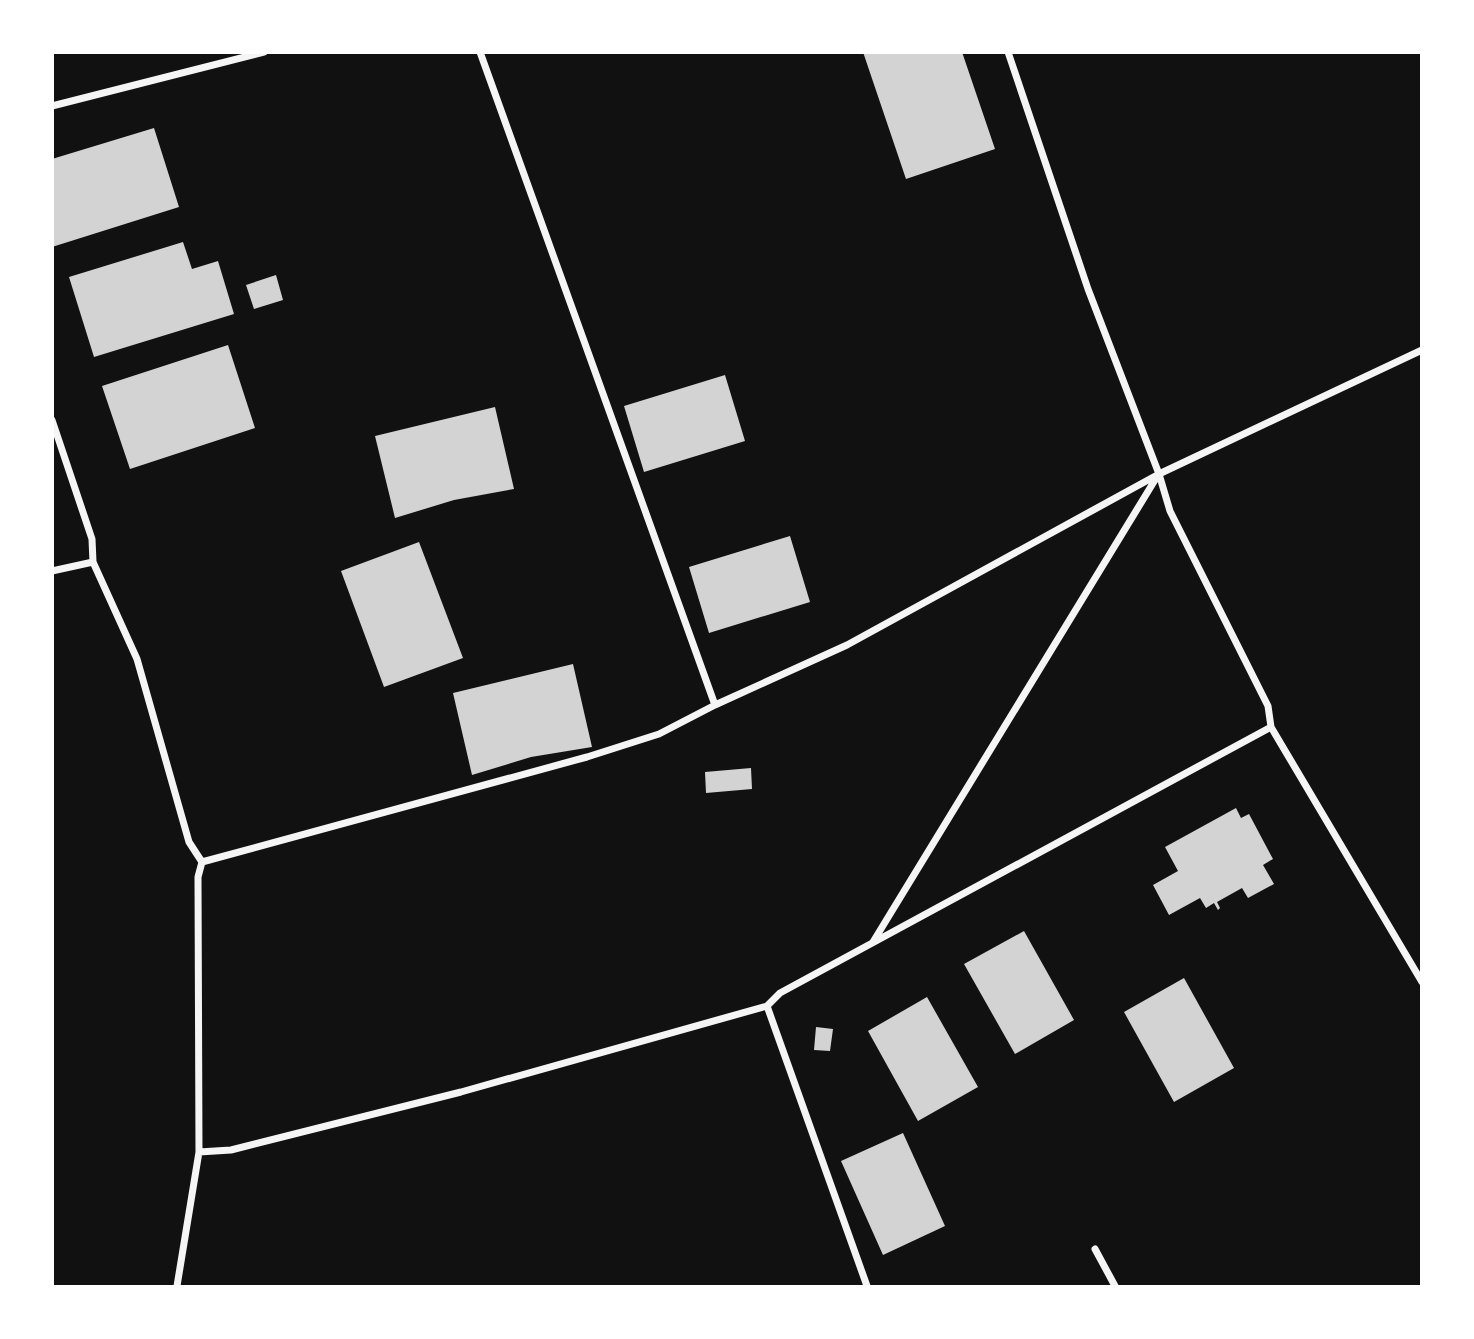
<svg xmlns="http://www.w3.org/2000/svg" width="1474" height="1339" font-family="Cabin,sans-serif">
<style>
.building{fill:#d3d3d3}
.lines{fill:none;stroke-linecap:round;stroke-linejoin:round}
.minor{stroke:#f5f5f5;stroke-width:7}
</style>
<rect width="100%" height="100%" fill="#111"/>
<path class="building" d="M 863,52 L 962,52 L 995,149 L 906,179 Z
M 154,128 L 179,207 L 52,247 L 52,159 Z
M 183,242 L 192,269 L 218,261 L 234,314 L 94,357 L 69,277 Z
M 276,275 L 283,300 L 254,309 L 246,285 Z
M 228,345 L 255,428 L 130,469 L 102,386 Z
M 725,375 L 745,441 L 644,472 L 624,406 Z
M 495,407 L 514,489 L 454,500 L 395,518 L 375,436 Z
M 790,536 L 810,602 L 709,633 L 689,567 Z
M 419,542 L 463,658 L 384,687 L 341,571 Z
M 573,664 L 592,747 L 531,757 L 472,775 L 453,693 Z
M 751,768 L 752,789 L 706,793 L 705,772 Z
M 1236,808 L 1241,818 L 1249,814 L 1273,859 L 1263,865 L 1274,884 L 1248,898 L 1242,888 L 1217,902 L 1220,908 L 1218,910 L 1214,903 L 1206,908 L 1200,898 L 1169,915 L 1153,885 L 1178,871 L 1165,847 Z
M 1024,931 L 1074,1020 L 1015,1054 L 964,964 Z
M 1184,978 L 1234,1068 L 1174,1102 L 1124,1012 Z
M 927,997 L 978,1087 L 918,1121 L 868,1031 Z
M 816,1027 L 833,1029 L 830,1051 L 814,1050 Z
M 903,1133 L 945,1226 L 883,1255 L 841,1161 Z"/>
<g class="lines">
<path class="minor" d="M 480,52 L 715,705
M 1008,52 L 1088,289 L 1159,474 L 1170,511 L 1268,706 L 1271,727 L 1422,982
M 52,106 L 264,52
M 52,420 L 92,539 L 93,562 L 137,659 L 189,842 L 202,862 L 198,877 L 199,1152 L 177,1286
M 52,571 L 93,562
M 202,862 L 587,757 L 659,734 L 715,705 L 847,645 L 1159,474 L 1422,350
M 873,942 L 1158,475
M 767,1006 L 867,1286
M 199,1152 L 231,1150 L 461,1092 L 767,1006 L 780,993 L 1271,727
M 1095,1249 L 1115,1286"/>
</g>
<rect width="1474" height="1339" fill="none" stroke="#ffffff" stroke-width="108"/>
</svg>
